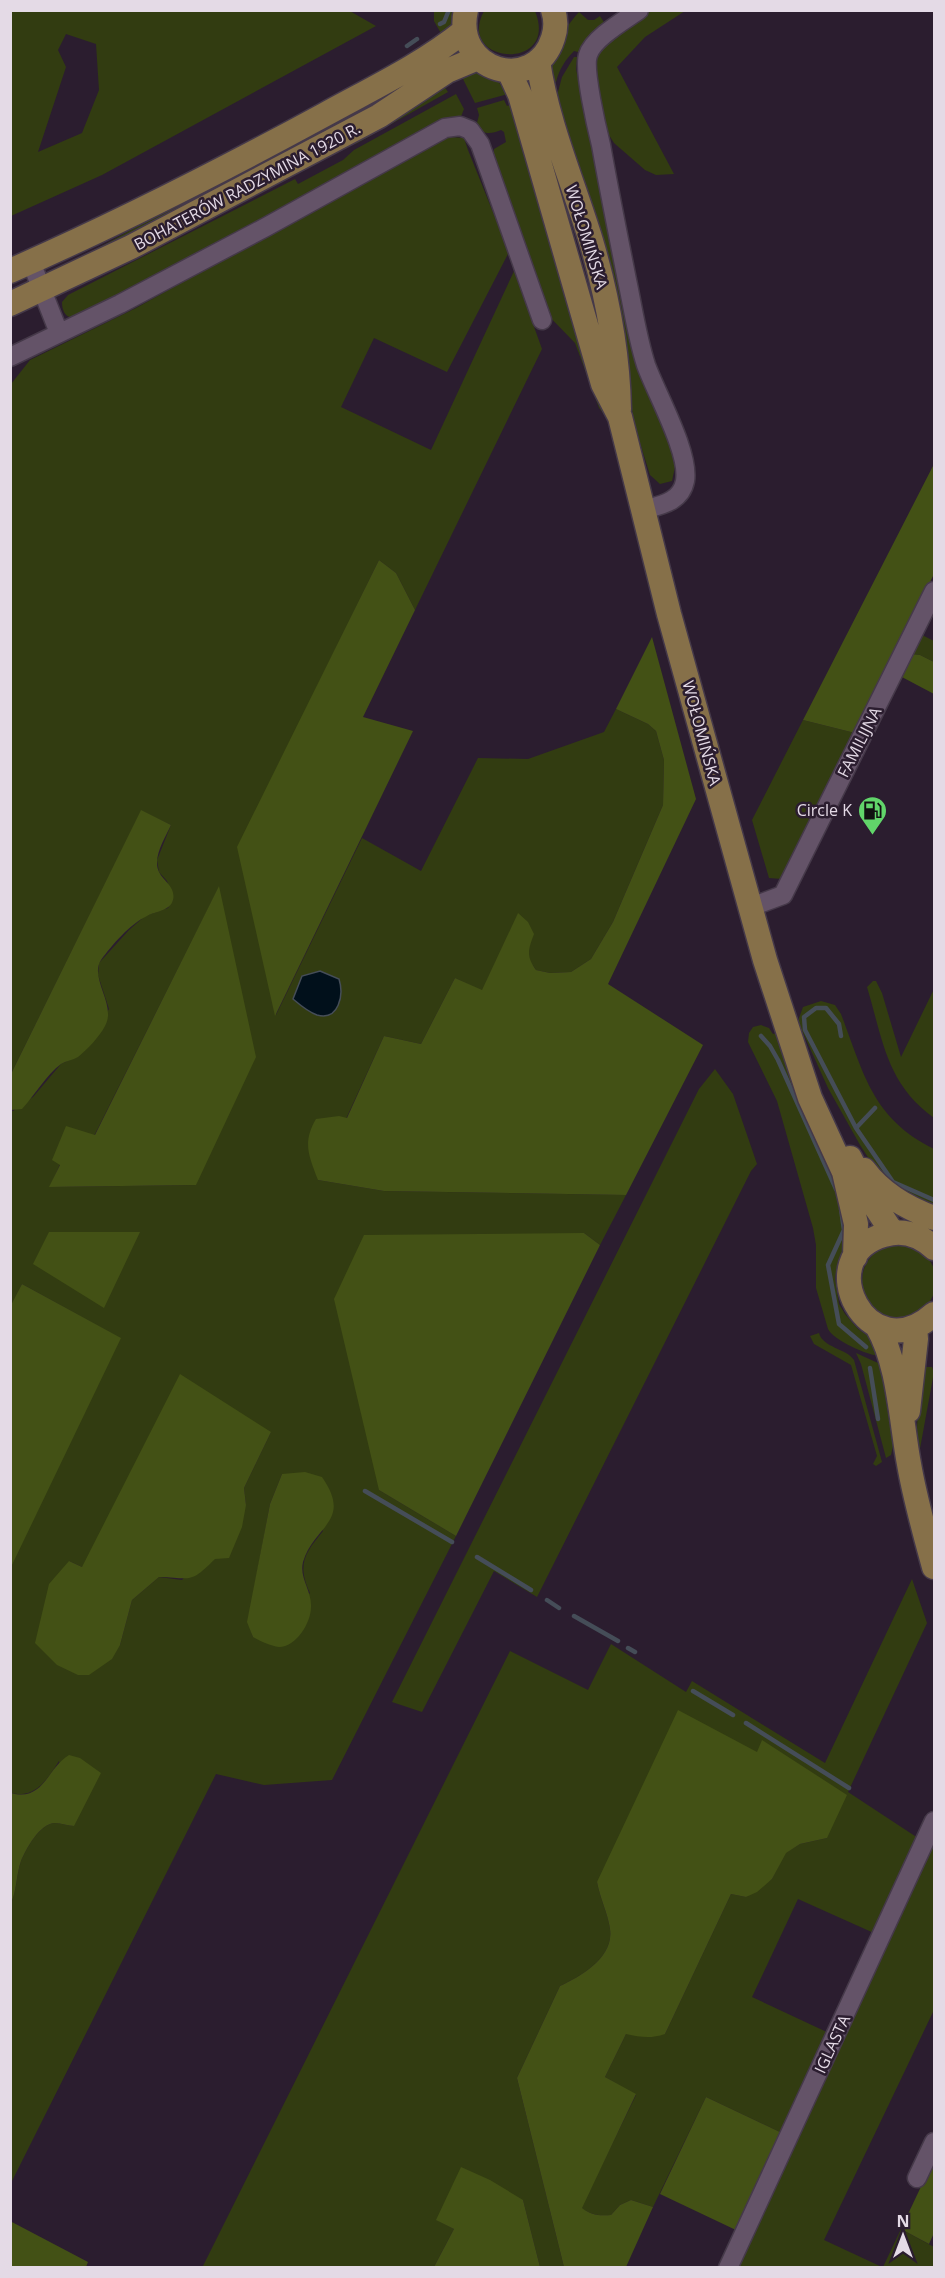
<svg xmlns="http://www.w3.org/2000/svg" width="945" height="2278" font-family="'Open Sans',sans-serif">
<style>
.green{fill:#323c11;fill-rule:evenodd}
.forest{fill:#435115}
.water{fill:#01101b;stroke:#454d58;stroke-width:1.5}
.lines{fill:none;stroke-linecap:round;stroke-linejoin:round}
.stream{stroke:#454d58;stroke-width:4.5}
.minor-casing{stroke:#453949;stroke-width:21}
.major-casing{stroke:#453949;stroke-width:27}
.minor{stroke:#645368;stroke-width:18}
.major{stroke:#867049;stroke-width:24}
.labels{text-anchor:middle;stroke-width:5;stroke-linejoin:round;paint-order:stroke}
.street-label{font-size:16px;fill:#e4dae6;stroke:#2b1d2f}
.poi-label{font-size:16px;fill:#e4dae6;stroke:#2b1d2f;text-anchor:end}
</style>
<rect width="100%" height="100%" fill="#2b1d2f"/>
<path class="green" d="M 348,10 L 376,26 L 102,175 L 11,216 L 11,11 ZM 66,34 L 96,44 L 99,90 L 82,133 L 38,152 L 66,67 L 58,50 Z
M 434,11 L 456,11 L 453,23 L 443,37 L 434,21 Z
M 535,11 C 560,72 455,65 484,11 Z
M 651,11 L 685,11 L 645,37 L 617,67 L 674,174 L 656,175 L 645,170 L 614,143 L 609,135 L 593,87 L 596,54 L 627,24 Z
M 579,12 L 588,20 L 594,20 L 600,16 L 605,24 C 593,32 585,39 578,52 L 574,51 C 565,60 559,70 556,82 L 551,83 C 549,58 562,30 579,12 Z
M 574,57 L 577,57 L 576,69 L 643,380 L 670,446 L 675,467 L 672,481 L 660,484 L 650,475 L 635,427 L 618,332 L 553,92 L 558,92 L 562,77 Z
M 432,65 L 404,92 L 256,172 L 47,275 L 47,272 L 98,248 Z
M 476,73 L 496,79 L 508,94 L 475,103 L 462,77 Z
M 444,86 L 448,92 L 354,145 L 371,131 Z
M 456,94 L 464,109 L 460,119 L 447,118 L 434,124 L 313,194 L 72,318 C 64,316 62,309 62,302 L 68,295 L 295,179 L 298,184 L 343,160 L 354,150 Z
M 504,100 L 507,106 L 512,104 L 554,254 L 607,418 L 599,408 L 575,343 L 543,310 L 494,156 L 494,149 L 506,142 L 504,132 L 501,130 C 491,134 485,135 476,127 L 479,115 L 477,108 Z
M 451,137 L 464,138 L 468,150 L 509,252 L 447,372 L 374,338 L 341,407 L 431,450 L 514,271 L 542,349 L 415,610 L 396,573 L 379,560 L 309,703 L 276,1015 L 362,838 L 421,871 L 478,758 L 528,759 L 604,732 L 616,709 L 648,724 L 656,731 L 664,760 L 663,805 L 613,922 L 591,959 L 571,972 L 550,973 L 536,970 L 529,960 L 529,948 L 518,914 L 482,991 L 455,978 L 421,1044 L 384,1036 L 318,1180 L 384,1191 L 626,1195 L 600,1245 L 584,1233 L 379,1490 L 456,1536 L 332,1780 L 264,1785 L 216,1774 L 11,2183 L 11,1903 C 17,1890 16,1875 21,1861 C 26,1849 40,1823 55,1823 C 61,1823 68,1826 74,1826 L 59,1761 C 47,1780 35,1799 11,1793 L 10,1567 L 120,1338 L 22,1284 L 11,1307 L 11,1110 L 13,1111 L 33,1097 L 61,1064 L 78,1056 L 109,1009 L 98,975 L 99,963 L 129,930 L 145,916 L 168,908 L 173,900 L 167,881 L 159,872 L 157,860 L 171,825 L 141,811 L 11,1074 L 11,384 L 30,360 L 136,308 L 440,139 ZM 219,887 L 196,1185 L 50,1187 L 60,1164 L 94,1136 ZM 271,1432 L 244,1488 L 246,1505 L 182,1580 L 159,1577 L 132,1600 L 120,1645 L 69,1561 L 82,1567 ZM 282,1474 L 323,1531 C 304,1554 297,1565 310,1593 L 253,1637 L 248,1621 L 270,1504 Z
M 920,634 L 934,641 L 934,662 L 920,655 L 911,654 Z
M 803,720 L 855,733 L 782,879 L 769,878 L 752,820 Z
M 873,981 L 876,981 L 882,993 L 901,1057 L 934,989 L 934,1118 C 886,1083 883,1040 867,987 Z
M 821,1001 L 835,1005 L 841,1014 C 864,1074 872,1118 934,1149 L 933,1170 L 934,1170 L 934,1206 L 911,1198 L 878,1173 L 860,1145 L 828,1088 L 799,1024 L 799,1018 L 803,1007 Z
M 761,1025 L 769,1028 L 773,1034 L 777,1033 L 837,1168 L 849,1239 L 838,1262 L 835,1278 L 839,1304 L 845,1314 L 858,1329 L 874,1340 L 882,1356 C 870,1357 833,1340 828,1329 L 816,1288 L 816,1245 L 813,1228 L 777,1101 L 748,1042 L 749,1033 L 753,1027 Z
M 715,1069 L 733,1094 L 757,1164 L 751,1171 L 537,1597 L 494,1571 L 422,1712 L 392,1702 L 699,1089 Z
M862 1281a37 37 0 1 1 74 0a37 37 0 1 1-74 0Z
M 819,1333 C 823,1348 846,1348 854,1360 L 882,1462 L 876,1466 L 873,1464 L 877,1456 L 851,1365 L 814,1344 L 810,1336 Z
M 856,1353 L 878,1363 L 881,1367 L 893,1446 L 891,1455 L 886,1458 L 861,1364 Z
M 920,1367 L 932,1367 L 934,1372 L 919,1454 L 917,1428 Z
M 912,1579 L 927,1623 L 848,1792 L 921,1840 L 876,1934 L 798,1899 L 752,1997 L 831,2034 L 782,2133 L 706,2097 L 653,2207 L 631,2200 L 620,2205 L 611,2215 C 599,2216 592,2215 581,2208 L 636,2095 L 605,2077 L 626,2034 L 665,2034 L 731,1894 L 746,1897 L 772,1879 L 785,1853 L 800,1844 L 827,1838 L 762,1741 L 758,1752 L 597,1882 C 600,1898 608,1914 610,1929 C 614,1957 582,1976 560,1986 L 517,2078 L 564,2267 L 540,2267 L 523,2200 L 437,2220 L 454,2229 L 434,2267 L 202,2268 L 510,1651 L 588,1690 L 611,1644 L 686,1692 L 692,1681 L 825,1763 Z
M 934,1843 L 934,2012 L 933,2012 L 824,2240 L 882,2267 L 737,2268 Z
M 901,2229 L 934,2247 L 934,2267 L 883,2267 Z"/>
<path class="forest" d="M 934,464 L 934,574 L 855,733 L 803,720 Z
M 379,560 L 396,573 L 415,610 L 363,717 L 413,731 L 275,1016 L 237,847 Z
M 652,637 L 696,799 L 608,984 L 703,1045 L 626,1195 L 384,1191 L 318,1180 C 309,1156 302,1143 316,1119 L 339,1116 L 347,1118 L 384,1036 L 421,1044 L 455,978 L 482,990 L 518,913 L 528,922 L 534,934 C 528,950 526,956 536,970 L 550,973 L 571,972 L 591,959 L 613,922 L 663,805 L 664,760 L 656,731 L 648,724 L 616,709 Z
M 911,654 L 920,655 L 934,662 L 934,694 L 900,676 Z
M 141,810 L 171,825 C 165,838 152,858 159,872 C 164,882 176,887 173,900 C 170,911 156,911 147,916 C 130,924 112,945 101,960 C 89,978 117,1005 105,1026 C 100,1036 87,1050 78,1057 C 73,1060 66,1061 61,1064 C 46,1075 35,1095 22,1109 L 11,1110 L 11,1074 Z
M 219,886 L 256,1057 L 196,1185 L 49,1187 L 60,1165 L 52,1160 L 66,1126 L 95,1135 Z
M 49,1232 L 140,1232 L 104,1308 L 33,1264 Z
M 584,1233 L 600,1245 L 456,1536 L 379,1490 L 334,1299 L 364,1235 Z
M 22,1284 L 121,1338 L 11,1567 L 10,1307 Z
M 180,1374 L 271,1432 L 244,1488 L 246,1505 L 242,1527 L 229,1558 L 215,1559 C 190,1584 192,1578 159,1577 L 132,1600 L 120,1645 L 112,1659 L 89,1675 L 78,1675 L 57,1665 L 35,1643 L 49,1584 L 69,1561 L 82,1567 Z
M 305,1472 L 322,1477 C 353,1522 314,1525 303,1562 C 299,1578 312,1591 311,1607 C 311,1623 296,1647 279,1647 C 270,1646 260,1641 253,1637 L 247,1622 L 270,1504 L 282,1474 Z
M 678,1710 L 757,1752 L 762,1740 L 847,1795 L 827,1838 L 800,1844 L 786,1853 L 772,1879 L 757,1892 L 746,1897 L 731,1894 L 665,2034 C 650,2039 641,2037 626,2034 L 605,2077 L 636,2094 L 582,2208 C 591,2215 599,2216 611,2215 L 620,2205 L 631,2200 L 653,2207 L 626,2267 L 564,2267 L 517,2078 L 560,1986 C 582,1976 614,1957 610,1929 C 608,1914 600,1898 597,1882 Z
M 69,1755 L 80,1758 L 101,1773 L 74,1826 C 68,1826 61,1823 55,1823 C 40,1823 26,1849 21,1861 C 16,1875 17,1890 11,1903 L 11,1793 C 44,1802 47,1768 69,1755 Z
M 706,2097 L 782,2133 L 738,2231 L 660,2194 Z
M 934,2159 L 934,2233 L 929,2244 L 901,2229 Z
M 461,2167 L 490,2180 L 523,2200 L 540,2267 L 434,2267 L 454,2229 L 436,2220 Z
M 10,2221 L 88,2262 L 86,2267 L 11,2267 Z"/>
<path class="water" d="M 320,971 L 339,979 C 344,995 339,1021 317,1015 C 308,1012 300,1005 293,999 L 302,976 Z"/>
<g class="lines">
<path class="stream" d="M 440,24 L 444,22 L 449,10
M 407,46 L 417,39
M 761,1036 L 770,1046 L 778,1060 L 836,1189
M 841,1036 L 839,1024 L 826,1008 L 816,1008 L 804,1017 L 805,1030 L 856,1128 L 893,1182 L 934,1200
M 856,1128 L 875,1108
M 841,1209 L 844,1230 L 828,1265 L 839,1324 L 866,1347
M 870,1368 L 878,1419
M 365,1491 L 452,1542
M 477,1557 L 531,1590
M 547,1600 L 559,1608
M 574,1616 L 618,1641
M 628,1648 L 635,1652
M 693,1691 L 733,1715
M 746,1723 L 849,1788"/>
<defs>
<path id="minor" d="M 639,10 C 625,20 593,38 588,55 C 583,69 597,129 601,145 C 609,190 618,235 627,280 C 633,308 637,337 646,365 C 656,393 690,453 685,481 C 681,502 661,505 643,510
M 31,262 L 59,333
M 10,357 L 120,304 L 266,227 L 445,128 L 460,126 L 470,130 L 480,144 L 542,320
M 751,907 L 783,895 L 934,591
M 917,2178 L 934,2142
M 728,2268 L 934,1821"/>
<path id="major" d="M 466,10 C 452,72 535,95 553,38 C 556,29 556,19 553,10
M 538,61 C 547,123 573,182 591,241 C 607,295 618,353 619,409
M 509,71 L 520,95 L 603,384 L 620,417 L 669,614 L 765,960 L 810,1098 L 844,1172 L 856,1224 L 855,1257
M 10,271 C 117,224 221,171 324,115 C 371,89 422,65 464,31
M 10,304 L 131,247 L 379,116 L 447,71 L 478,58
M 850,1158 L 871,1200 L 892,1232
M 864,1170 C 882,1194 906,1208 934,1218
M 934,1248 C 920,1235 903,1229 884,1235 C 809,1256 868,1373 934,1314
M 877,1326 C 899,1363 901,1422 909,1464 C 915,1499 925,1534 934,1567
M 908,1411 L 916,1339 L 915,1327"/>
</defs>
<use href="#minor" class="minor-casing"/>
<use href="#major" class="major-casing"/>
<use href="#minor" class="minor"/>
<use href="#major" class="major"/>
</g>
<defs>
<symbol id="fuel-pin" viewBox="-11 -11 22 30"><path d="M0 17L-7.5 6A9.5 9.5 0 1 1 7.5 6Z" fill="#61d56a" stroke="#2b1d2f"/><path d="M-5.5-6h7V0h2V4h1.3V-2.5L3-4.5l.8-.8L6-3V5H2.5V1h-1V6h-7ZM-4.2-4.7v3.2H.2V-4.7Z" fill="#111"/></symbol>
</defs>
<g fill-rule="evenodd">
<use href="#fuel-pin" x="856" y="794" width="33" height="45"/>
</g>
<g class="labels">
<g class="street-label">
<text transform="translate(247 186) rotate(-28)" y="6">BOHATERÓW RADZYMINA 1920 R.</text>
<text transform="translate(587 237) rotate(73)" y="6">WOŁOMIŃSKA</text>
<text transform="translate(702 733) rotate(75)" y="6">WOŁOMIŃSKA</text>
<text transform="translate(859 742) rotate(-63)" y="6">FAMILIJNA</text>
<text transform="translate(832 2044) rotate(-65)" y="6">IGLASTA</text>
</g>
<g class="poi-label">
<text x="852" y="816">Circle K</text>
</g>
</g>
<rect width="945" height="2278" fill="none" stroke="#e4dae6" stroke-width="24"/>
<g transform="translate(903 2236)" stroke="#2b1d2f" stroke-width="4.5" paint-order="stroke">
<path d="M0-4.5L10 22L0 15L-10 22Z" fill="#e4dae6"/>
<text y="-9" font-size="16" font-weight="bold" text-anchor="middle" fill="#e4dae6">N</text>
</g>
</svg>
